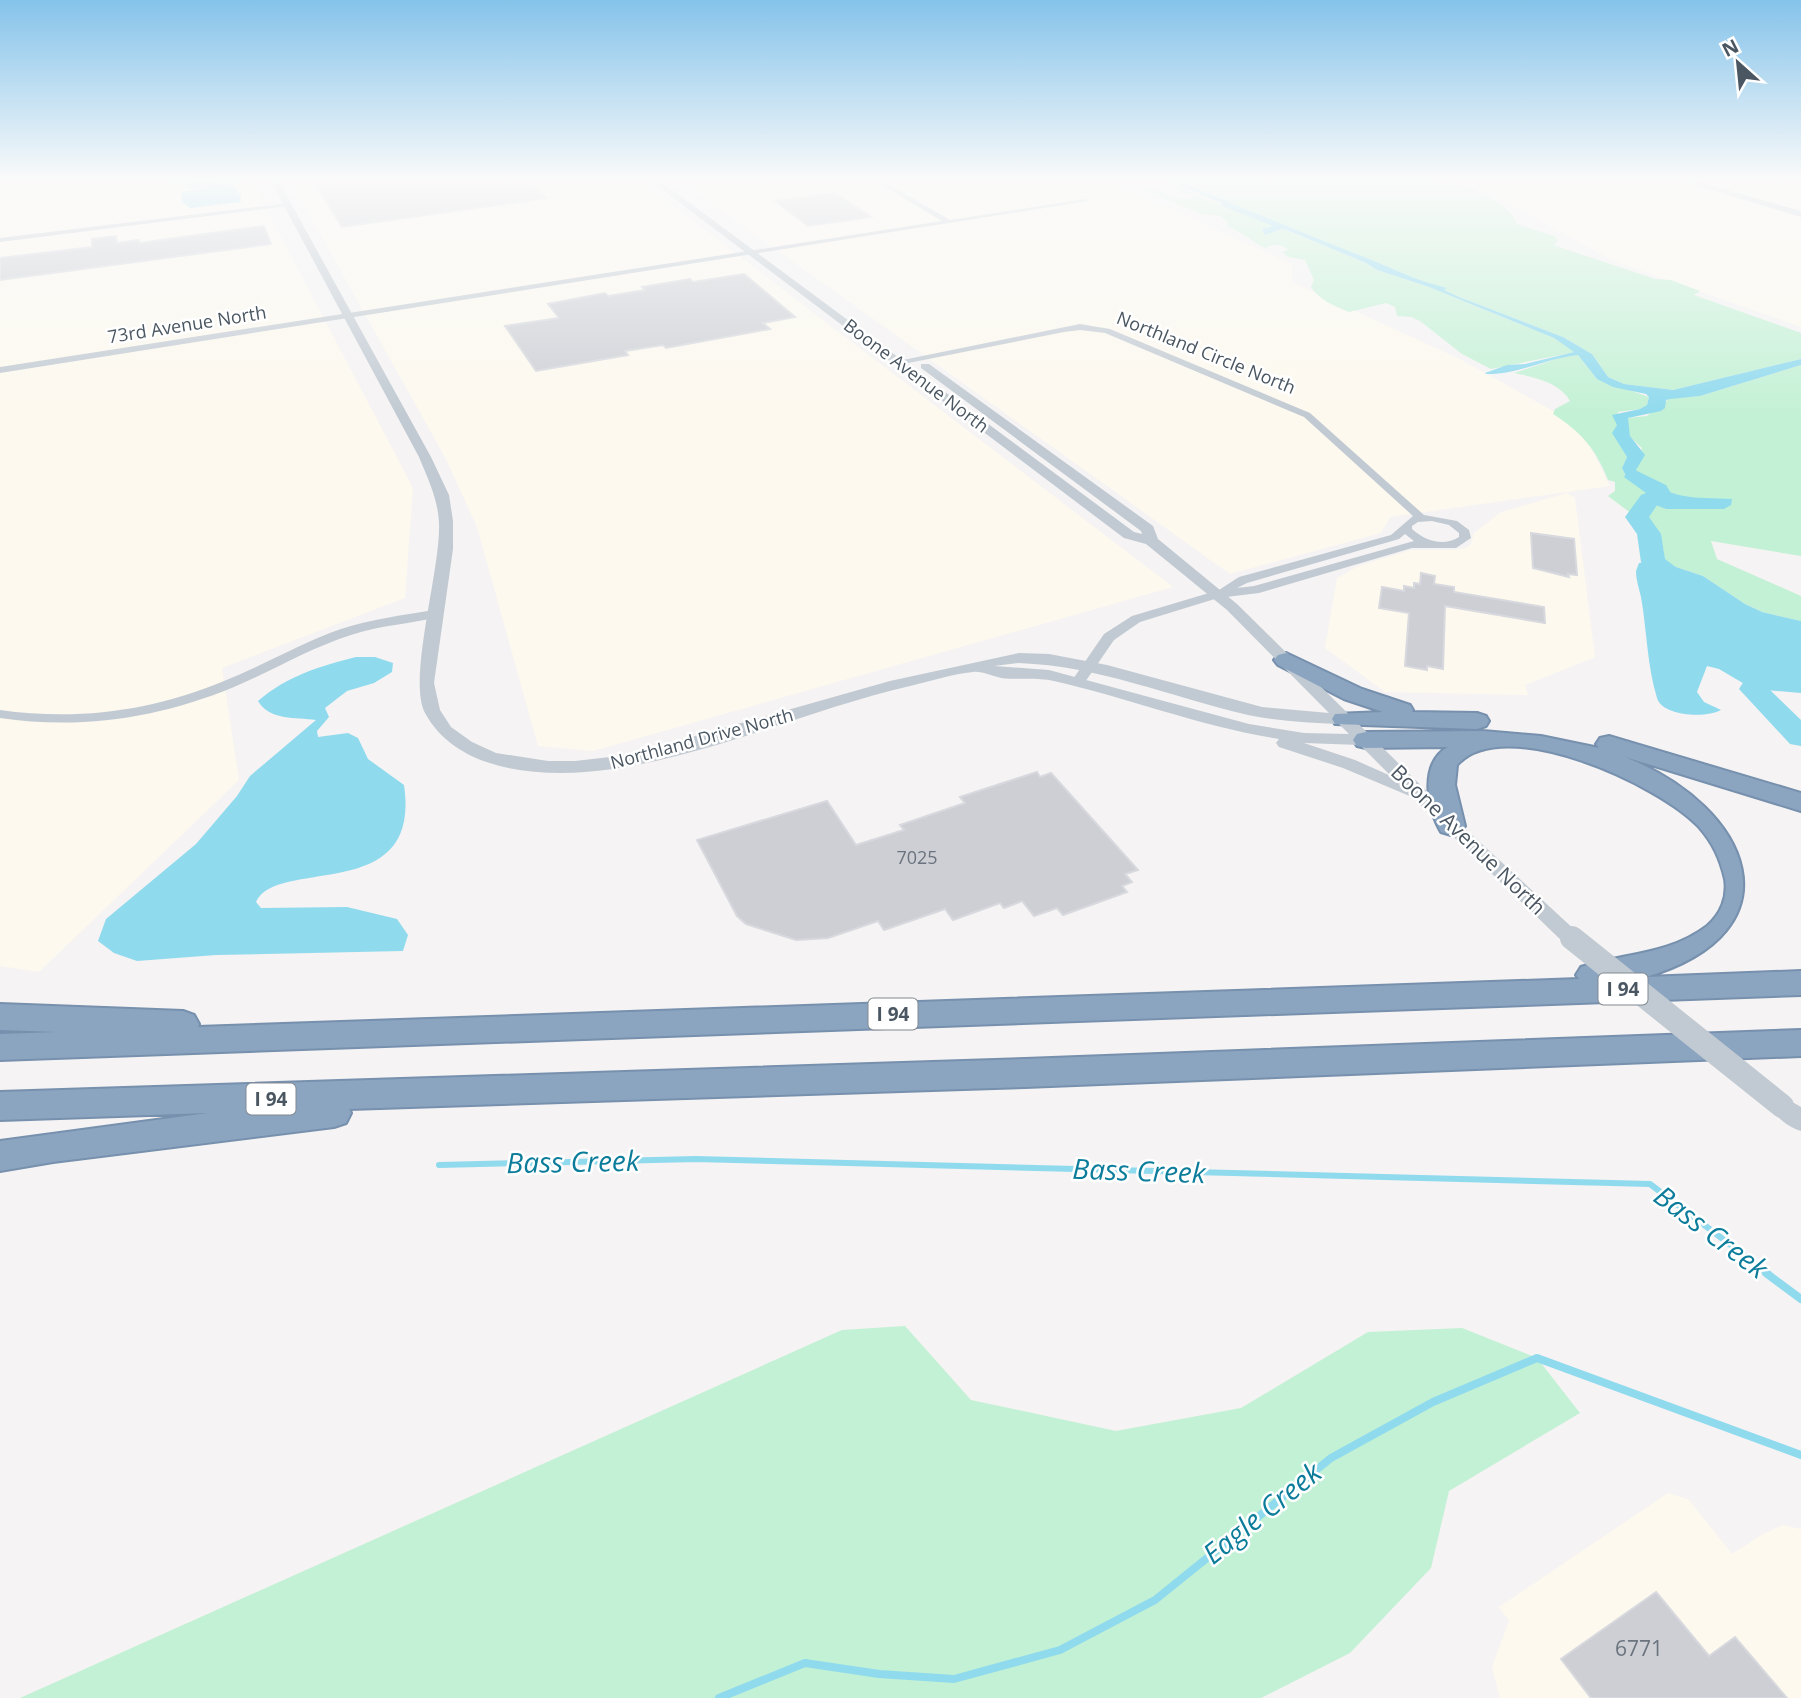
<svg xmlns="http://www.w3.org/2000/svg" width="1801" height="1698" font-family="'Open Sans',sans-serif">
<style>
.commercial{fill:#fdf9ef}
.green{fill:#c3f1d5}
.water{fill:#90daee}
.lines{fill:none;stroke-linecap:round;stroke-linejoin:round}
.stream-far1{stroke:#90daee;stroke-width:6}
.stream{stroke:#90daee;stroke-width:8}
.river{fill:#90daee;fill-rule:evenodd}
.building{fill:#cdcfd5;stroke:#d7d9de;stroke-width:2}
.motorway-casing{stroke:#7690ad;stroke-width:4}
.minor{fill:#c1cad2;fill-rule:evenodd}
.tertiary{fill:#c1cad2;fill-rule:evenodd}
.motorway{fill:#8ba5c1;fill-rule:evenodd}
.tertiary-bridge-far1{stroke:#c1cad2;stroke-width:18}
.tertiary-bridge{stroke:#c1cad2;stroke-width:24}
.labels{text-anchor:middle;stroke-width:5;stroke-linejoin:round;paint-order:stroke}
.far-street-label{font-size:18px;fill:#4a5661;stroke:#fff}
.number-label{font-size:18px;fill:#6b747e}
.shield{fill:#fff;stroke:#808990;stroke-width:2}
.shield-label{font-size:19px;font-weight:bold;fill:#4a5661}
.street-label{font-size:21px;fill:#4a5661;stroke:#fff}
.near-number-label{font-size:21px;fill:#6b747e}
.near-water-label{font-size:28px;font-style:italic;fill:#0c7c9b;stroke:#fff}
</style>
<rect width="100%" height="100%" fill="#f5f3f3"/>
<path class="commercial" d="M 0,178 L 250,178 L 413,488 L 405,598 L 222,668 L 239,780 L 39,972 L 0,966 Z
M 289,178 L 637,178 L 1173,587 L 593,751 L 538,746 L 477,527 L 447,461 Z
M 676,178 L 1103,178 L 1292,264 L 1292,282 L 1460,359 L 1580,426 L 1610,486 L 1390,517 L 1381,533 L 1230,574 Z
M 1445,178 L 1801,178 L 1801,327 L 1616,262 L 1492,195 Z
M 1567,493 L 1575,498 L 1595,657 L 1525,685 L 1528,695 L 1385,692 L 1325,648 L 1337,578 L 1358,566 L 1411,550 L 1452,550 L 1466,548 L 1471,544 L 1474,533 L 1501,512 Z
M 1668,1493 L 1688,1499 L 1732,1554 L 1763,1534 L 1783,1525 L 1801,1529 L 1801,1698 L 1500,1698 L 1492,1667 L 1509,1621 L 1499,1607 Z"/>
<path class="green" d="M 1171,178 L 1416,178 C 1431,183 1445,181 1460,185 C 1477,189 1512,206 1517,224 L 1556,237 L 1558,241 L 1553,245 L 1655,279 L 1671,280 L 1700,291 L 1694,295 L 1801,333 L 1801,359 L 1673,390 L 1624,384 L 1608,377 L 1592,354 L 1563,337 L 1459,297 L 1443,290 L 1446,288 C 1415,280 1390,267 1361,256 C 1297,231 1234,204 1171,178 Z
M 1163,181 L 1274,226 L 1271,228 L 1276,232 L 1282,229 L 1292,232 L 1366,263 L 1377,270 L 1429,287 L 1554,338 L 1575,352 L 1491,369 L 1462,354 L 1420,321 L 1411,317 L 1397,316 L 1395,307 L 1386,303 L 1349,312 C 1335,306 1319,300 1311,287 L 1314,280 L 1305,260 L 1288,257 L 1282,252 L 1288,250 C 1281,243 1273,244 1265,248 C 1251,241 1242,232 1227,226 L 1228,222 L 1220,216 L 1201,214 L 1140,189 C 1159,186 1176,203 1194,198 Z
M 1578,355 L 1597,379 L 1649,397 L 1647,405 L 1640,409 L 1618,412 L 1617,425 L 1613,433 L 1627,457 L 1622,468 L 1628,480 L 1646,485 L 1654,492 L 1642,500 L 1632,514 L 1608,496 L 1615,491 L 1615,482 L 1608,480 C 1596,449 1581,432 1553,414 L 1555,409 L 1570,401 C 1560,382 1533,377 1514,373 L 1562,357 Z
M 1801,365 L 1801,556 L 1711,541 L 1717,559 L 1801,596 L 1801,621 L 1762,612 L 1745,604 L 1703,576 L 1670,565 L 1659,558 L 1664,550 L 1645,519 L 1654,504 L 1666,509 L 1732,499 L 1702,500 L 1676,496 L 1639,475 L 1635,471 L 1642,448 L 1630,437 L 1627,418 L 1647,416 L 1670,398 L 1700,396 Z
M 905,1326 L 971,1400 L 1116,1431 L 1241,1408 L 1368,1332 L 1462,1328 L 1537,1358 L 1580,1413 L 1449,1491 L 1431,1568 L 1350,1653 L 1261,1698 L 20,1698 L 842,1330 Z"/>
<path class="water" d="M 175,178 L 199,178 L 189,183 L 242,178 L 228,184 L 239,190 L 236,193 L 240,194 L 241,202 L 190,208 L 182,202 L 181,192 L 211,187 L 186,188 L 188,185 L 172,181 Z
M 1162,178 L 1171,178 C 1234,204 1296,230 1359,255 C 1390,267 1414,280 1447,288 L 1444,290 L 1459,297 L 1563,337 L 1592,354 L 1608,377 L 1624,384 L 1673,390 L 1801,359 L 1801,365 L 1700,396 L 1670,399 L 1666,400 L 1665,408 L 1661,411 L 1628,418 L 1630,436 L 1645,455 L 1636,470 L 1640,475 C 1675,501 1692,497 1732,499 L 1731,505 L 1724,509 L 1666,509 L 1642,500 L 1653,491 L 1646,485 L 1628,480 L 1622,468 L 1627,457 L 1612,433 L 1617,425 L 1612,415 L 1640,409 L 1647,405 L 1649,397 L 1646,394 L 1613,387 L 1597,379 L 1578,355 C 1546,358 1518,375 1486,374 L 1485,373 L 1507,365 L 1525,364 L 1574,352 L 1554,338 L 1429,287 L 1377,270 L 1366,263 L 1292,232 L 1282,229 L 1265,235 L 1262,229 L 1273,226 L 1222,206 L 1221,203 Z
M 1653,562 L 1670,565 L 1703,576 L 1745,604 L 1762,612 L 1801,621 L 1801,693 L 1753,689 L 1719,669 L 1707,666 L 1697,692 L 1704,702 L 1721,710 C 1707,718 1663,717 1657,698 C 1647,666 1647,631 1641,597 C 1639,588 1636,580 1636,571 L 1639,563 Z
M 356,657 L 375,657 L 393,663 L 392,672 L 374,683 L 347,691 L 325,708 L 329,717 L 317,731 L 318,737 L 348,733 L 358,738 L 368,759 L 404,785 C 422,906 278,856 256,902 L 261,908 L 347,907 L 397,919 L 408,935 L 403,951 L 216,955 L 137,961 L 114,953 L 98,941 L 106,919 L 196,844 L 237,796 L 250,776 L 316,720 C 296,717 270,721 258,701 C 287,676 320,666 356,657 Z"/>
<g class="lines">
<path class="stream-far1" d="M 439,1165 L 696,1159 L 1650,1184 L 1769,1274"/>
<path class="stream" d="M 1766,1273 L 1801,1299
M 719,1698 L 805,1663 L 879,1674 L 954,1679 L 1060,1650 L 1155,1600 L 1331,1458 L 1433,1402 L 1537,1358 L 1801,1455"/>
<path class="river" d="M 1635,470 L 1666,485 L 1672,495 L 1669,500 L 1657,505 L 1649,517 L 1661,534 L 1665,559 L 1698,584 L 1702,589 L 1698,594 C 1679,599 1651,578 1641,562 L 1637,534 L 1625,517 L 1641,495 L 1646,493 L 1624,477 L 1627,472 Z
M 1740,645 C 1755,648 1765,664 1774,677 L 1768,688 L 1801,720 L 1801,746 L 1790,744 L 1739,689 L 1746,678 L 1726,653 L 1730,647 Z"/>
</g>
<path class="building" d="M 349,178 L 525,178 L 546,198 L 342,227 L 315,183 Z
M 835,193 L 871,217 L 808,226 L 775,201 Z
M 264,226 L 271,244 L 0,280 L 0,258 L 92,247 L 92,239 L 116,236 L 117,243 L 139,240 L 139,243 Z
M 744,274 L 795,317 L 763,323 L 770,329 L 666,348 L 663,345 L 625,351 L 628,355 L 536,371 L 505,326 L 559,318 L 548,304 L 605,293 L 608,296 L 645,290 L 642,287 L 690,279 L 693,282 Z
M 1531,533 L 1574,539 L 1577,575 L 1568,574 L 1569,577 L 1533,568 Z
M 1421,573 L 1435,576 L 1434,584 L 1454,587 L 1454,592 L 1544,607 L 1545,623 L 1445,606 L 1443,669 L 1427,666 L 1427,670 L 1405,666 L 1409,613 L 1379,608 L 1382,587 L 1404,591 L 1404,586 L 1414,588 L 1414,583 L 1420,584 Z
M 1037,772 L 1040,777 L 1051,773 L 1138,870 L 1125,874 L 1132,882 L 1122,886 L 1127,892 L 1063,915 L 1057,908 L 1034,916 L 1022,901 L 1004,908 L 1000,903 L 953,920 L 945,909 L 884,930 L 878,921 L 828,938 L 796,940 L 746,924 L 737,916 L 697,840 L 827,801 L 856,845 L 904,830 L 900,825 L 965,803 L 960,797 Z
M 1656,1592 L 1709,1656 L 1735,1637 L 1787,1698 L 1591,1698 L 1561,1659 Z"/>
<g class="lines">
<defs>
<path id="motorway" d="M 1286,653 L 1362,689 L 1410,705 L 1413,710 L 1412,712 L 1477,713 L 1486,716 L 1489,721 L 1486,726 L 1477,729 L 1335,724 L 1332,719 L 1335,714 L 1383,712 L 1344,699 L 1278,665 L 1274,660 L 1278,655 Z
M 1483,731 L 1541,736 L 1599,748 L 1596,744 L 1600,738 L 1609,736 L 1801,793 L 1801,811 L 1625,757 C 1753,808 1801,931 1646,977 L 1801,971 L 1801,995 L 0,1060 L 0,1034 L 58,1032 L 0,1030 L 0,1004 L 183,1011 L 194,1015 L 199,1024 L 198,1027 L 1579,979 L 1576,975 L 1581,967 C 1624,953 1669,955 1707,926 C 1721,914 1728,897 1725,879 C 1720,858 1713,843 1699,827 C 1660,785 1503,712 1457,765 L 1455,785 L 1465,826 L 1461,832 L 1451,835 L 1441,832 C 1427,809 1419,763 1448,747 L 1366,748 L 1357,746 L 1353,740 L 1357,734 L 1366,732 Z
M 1801,1030 L 1801,1056 L 1025,1087 L 349,1109 L 351,1113 L 346,1123 L 334,1127 L 53,1162 L 0,1171 L 0,1141 L 208,1113 L 0,1120 L 0,1092 L 1025,1059 Z"/>
</defs>
<use href="#motorway" class="motorway-casing"/>
<path class="minor" d="M 870,178 L 878,178 L 950,220 L 1085,199 L 1088,201 L 0,373 L 0,367 L 942,221 Z
M 290,203 L 288,206 L 0,242 L 0,238 Z
M 1080,324 L 1110,329 L 1310,413 L 1424,515 L 1457,521 L 1469,530 L 1471,538 L 1456,548 L 1412,548 L 1259,593 L 1218,598 L 1140,622 L 1114,640 L 1083,685 L 1073,685 L 1071,682 L 1104,634 L 1132,616 L 1219,590 L 1239,577 L 1391,535 L 1413,516 L 1304,417 L 1105,333 L 1080,330 L 1064,332 L 898,365 L 893,362 ZM 1432,521 L 1449,525 L 1459,533 L 1459,537 C 1444,547 1425,541 1412,529 L 1412,526 L 1418,522 ZM 1405,534 L 1414,541 L 1254,586 L 1237,588 L 1247,583 L 1399,539 Z
M 435,610 L 441,614 L 439,617 C 410,624 380,625 351,635 C 310,648 274,670 234,687 C 159,718 81,730 0,718 L 0,710 C 78,721 152,711 224,681 C 264,665 301,643 341,629 C 372,619 403,615 435,610 Z"/>
<path class="tertiary" d="M 269,178 L 277,178 L 431,457 L 449,495 L 453,521 L 453,549 L 434,683 L 440,710 L 451,727 L 472,742 L 496,753 L 548,761 L 575,761 L 628,755 L 890,681 L 1019,653 L 1049,654 L 1107,665 L 1262,707 L 1329,713 L 1227,610 L 1146,544 L 1124,538 L 647,178 L 656,178 L 1134,532 L 1142,534 L 1141,531 L 921,368 L 921,364 L 929,364 L 1153,526 L 1158,539 L 1237,604 L 1458,822 L 1577,932 L 1580,937 L 1577,942 L 1570,945 L 1563,942 L 1412,797 L 1343,768 L 1279,747 L 1276,743 L 1279,739 C 1202,727 1129,698 1054,681 C 1037,677 1018,680 1001,678 C 992,676 982,671 973,672 C 952,674 931,681 910,686 C 811,709 714,754 613,769 C 551,778 459,776 425,713 C 407,679 441,569 439,523 C 438,499 428,479 419,457 ZM 1019,663 C 1099,666 1171,697 1248,715 C 1278,721 1309,723 1339,724 L 1349,734 L 1304,733 L 1249,724 L 1049,670 L 994,666 ZM 1304,743 L 1360,745 L 1391,776 L 1355,760 Z
M 1671,178 L 1685,178 L 1801,211 L 1801,217 Z
M 1782,1096 L 1801,1107 L 1801,1131 C 1789,1127 1776,1118 1770,1106 L 1774,1099 Z"/>
<use href="#motorway" class="motorway"/>
<path class="tertiary-bridge-far1" d="M 1570,937 L 1574,940"/>
<path class="tertiary-bridge" d="M 1572,938 L 1782,1106"/>
</g>
<linearGradient id="sky" x2="0" y2="1"><stop stop-color="#85c3ea"/><stop offset="0.43" stop-color="#fafafa"/><stop offset="1" stop-color="#fafafa" stop-opacity="0"/></linearGradient>
<rect width="1801" height="416" fill="url(#sky)"/>
<g class="labels">
<g class="far-street-label">
<text transform="translate(187 325) rotate(-9)" y="6">73rd Avenue North</text>
<text transform="translate(1206 353) rotate(22)" y="6">Northland Circle North</text>
<text transform="translate(916 376) rotate(37)" y="6">Boone Avenue North</text>
<text transform="translate(702 739) rotate(-15)" y="6">Northland Drive North</text>
</g>
<g class="number-label">
<text x="917" y="864">7025</text>
</g>
<g class="shield">
<rect x="1598.5" y="973.5" width="49" height="31" rx="5"/>
<rect x="868.5" y="998.5" width="49" height="31" rx="5"/>
<rect x="246.5" y="1083.5" width="49" height="31" rx="5"/>
</g>
<g class="shield-label">
<text x="1623" y="996">I 94</text>
<text x="893" y="1021">I 94</text>
<text x="271" y="1106">I 94</text>
</g>
<g class="street-label">
<text transform="translate(1468 840) rotate(44)" y="7">Boone Avenue North</text>
</g>
<g class="near-number-label">
<text x="1639" y="1656">6771</text>
</g>
<g class="near-water-label">
<text transform="translate(573 1162) rotate(-1)" y="10">Bass Creek</text>
<text transform="translate(1139 1171) rotate(2)" y="10">Bass Creek</text>
<text transform="translate(1711 1232) rotate(37)" y="10">Bass Creek</text>
<text transform="translate(1262 1513) rotate(-39)" y="10">Eagle Creek</text>
</g>
</g>
<g transform="translate(1738 63) rotate(333)" stroke="#ffffff" stroke-width="5" paint-order="stroke">
<path d="M0-5L12 26L0 18L-12 26Z" fill="#4a5661"/>
<text y="-10" font-size="19" font-weight="bold" text-anchor="middle" fill="#4a5661">N</text>
</g>
</svg>
